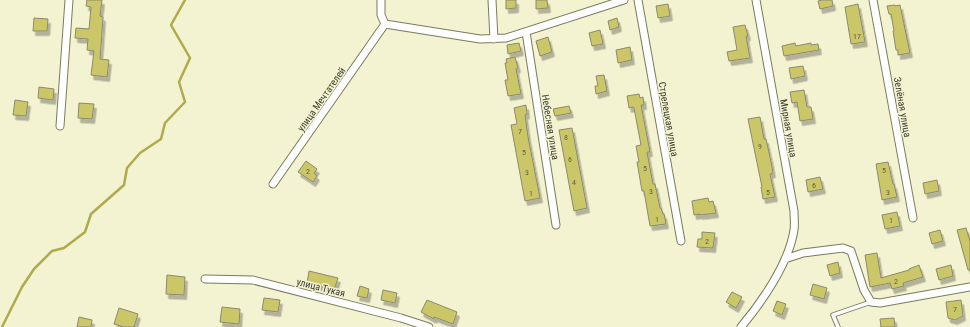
<svg xmlns="http://www.w3.org/2000/svg" width="970" height="327" font-family="'Roboto Condensed',sans-serif">
<style>
.lines{fill:none;stroke-linecap:round;stroke-linejoin:round}
.stream{stroke:#afab4d;stroke-width:2.5}
.building{fill:#cbc769;stroke:#8b8a6c;filter:url(#shadow)}
.lane-casing{stroke:#7b7b5d;stroke-width:5.5}
.street-casing{stroke:#7b7b5d;stroke-width:9}
.lane{stroke:#fff;stroke-width:3.5}
.street{stroke:#fff;stroke-width:7}
.labels{text-anchor:middle;stroke-width:3;stroke-linejoin:round;paint-order:stroke}
.number-label{font-size:8px;fill:#605f3e}
.street-label{font-size:10px;fill:#3c3c2f;stroke:#f3f2d1}
</style>
<defs>
<filter id="shadow"><feDropShadow dx="2.5" dy="4.5" stdDeviation="0" flood-color="#0004"/></filter>
</defs>
<rect width="100%" height="100%" fill="#f3f2d1"/>
<g class="lines">
<path class="stream" d="M 2,327 L 22,287 L 34,269 L 52,251 L 64,248 L 85,232 L 91,214 L 124,185 L 127,168 L 140,153 L 161,139 L 165,123 L 185,102 L 179,82 L 190,58 L 171,25 L 185,0"/>
</g>
<path class="building" d="M 87,0 L 102,0 L 100,16 L 103,17 L 100,59 L 109,60 L 107,77 L 91,75 L 94,51 L 87,50 L 88,39 L 75,38 L 76,28 L 89,29 L 91,7 L 86,6 Z
M 506,0 L 516,0 L 516,8 L 506,9 Z
M 536,0 L 547,0 L 548,8 L 536,9 Z
M 822,0 L 832,0 L 833,6 L 820,9 L 818,1 Z
M 668,4 L 670,16 L 658,18 L 656,6 Z
M 858,4 L 865,42 L 851,44 L 845,7 Z
M 895,5 L 895,6 L 900,5 L 910,53 L 898,55 L 898,50 L 896,50 L 893,31 L 894,31 L 891,14 L 889,14 L 887,6 Z
M 34,18 L 48,19 L 47,31 L 33,31 Z
M 617,18 L 619,27 L 610,30 L 608,21 Z
M 745,25 L 748,36 L 746,36 L 750,58 L 729,61 L 727,52 L 737,50 L 733,27 Z
M 600,30 L 603,44 L 592,46 L 589,33 Z
M 548,37 L 552,52 L 540,56 L 536,41 Z
M 519,43 L 521,51 L 508,54 L 507,45 Z
M 795,43 L 796,46 L 811,43 L 811,45 L 818,44 L 819,50 L 784,56 L 782,46 Z
M 630,47 L 632,60 L 618,63 L 616,50 Z
M 515,57 L 518,68 L 516,69 L 521,94 L 508,96 L 505,80 L 508,80 L 505,63 L 507,63 L 506,59 Z
M 803,66 L 805,76 L 791,79 L 789,68 Z
M 604,75 L 607,91 L 596,94 L 595,86 L 598,86 L 596,76 Z
M 39,87 L 54,89 L 53,100 L 38,98 Z
M 804,90 L 807,107 L 811,107 L 813,119 L 800,121 L 797,102 L 792,103 L 790,92 Z
M 639,94 L 640,98 L 643,97 L 644,105 L 641,105 L 650,152 L 647,152 L 653,184 L 655,184 L 660,208 L 661,208 L 663,214 L 664,214 L 666,224 L 650,226 L 644,191 L 642,191 L 637,162 L 639,162 L 636,146 L 641,145 L 634,108 L 633,107 L 629,108 L 627,96 Z
M 15,100 L 28,102 L 26,116 L 13,115 Z
M 79,103 L 94,104 L 92,119 L 78,118 Z
M 526,105 L 527,114 L 525,115 L 528,137 L 540,198 L 525,201 L 511,125 L 517,124 L 514,108 Z
M 569,106 L 571,113 L 555,116 L 553,109 Z
M 760,117 L 764,139 L 766,139 L 771,162 L 773,173 L 770,174 L 775,197 L 763,199 L 761,187 L 762,187 L 748,119 Z
M 572,128 L 587,208 L 574,211 L 559,130 Z
M 306,161 L 317,169 L 314,173 L 317,176 L 313,182 L 298,172 Z
M 888,162 L 893,184 L 894,184 L 897,197 L 882,200 L 876,164 Z
M 820,177 L 823,189 L 808,192 L 806,180 Z
M 937,180 L 939,191 L 925,194 L 923,183 Z
M 708,198 L 709,202 L 713,201 L 716,213 L 700,215 L 700,214 L 694,215 L 692,201 Z
M 897,212 L 900,226 L 885,229 L 882,215 Z
M 966,228 L 970,241 L 970,270 L 968,270 L 957,230 Z
M 940,230 L 943,241 L 932,244 L 929,233 Z
M 702,232 L 715,233 L 713,248 L 697,247 L 698,239 L 702,239 Z
M 877,253 L 881,278 L 909,270 L 909,269 L 919,265 L 923,277 L 903,283 L 904,286 L 892,289 L 890,283 L 870,287 L 865,255 Z
M 838,262 L 840,273 L 830,276 L 827,265 Z
M 951,265 L 953,276 L 939,280 L 936,269 Z
M 309,271 L 338,278 L 334,290 L 307,283 Z
M 167,275 L 185,277 L 184,295 L 166,294 Z
M 813,284 L 827,288 L 824,299 L 810,295 Z
M 360,286 L 369,289 L 367,298 L 357,296 Z
M 383,290 L 397,293 L 395,303 L 381,300 Z
M 732,292 L 742,297 L 736,308 L 726,302 Z
M 264,298 L 280,300 L 278,312 L 262,310 Z
M 427,300 L 457,312 L 453,324 L 434,317 L 434,319 L 421,312 Z
M 961,300 L 963,316 L 955,320 L 948,318 L 946,302 Z
M 777,301 L 786,304 L 782,315 L 773,311 Z
M 222,307 L 240,309 L 239,324 L 220,322 Z
M 119,308 L 138,314 L 134,327 L 124,327 L 114,324 Z
M 79,317 L 92,320 L 91,327 L 77,327 Z
M 894,318 L 895,327 L 881,327 L 880,319 Z"/>
<g class="lines">
<defs>
<path id="lane" d="M 838,327 L 833,315 L 871,302"/>
<path id="street" d="M 381,0 L 381,15 L 385,24
M 492,0 L 494,39
M 638,0 L 681,241
M 873,0 L 913,218
M 385,24 L 480,39 L 506,38 L 624,0
M 526,32 L 556,225
M 60,126 L 69,0
M 273,184 L 385,24
M 785,259 L 803,253 L 843,248 L 851,251 L 864,290 L 871,302 L 880,303 L 970,287
M 205,279 L 253,280 L 401,318 L 429,327
M 741,327 C 762,302 789,263 794,230 C 795,224 794,217 794,211 L 756,0"/>
</defs>
<use href="#lane" class="lane-casing"/>
<use href="#street" class="street-casing"/>
<use href="#lane" class="lane"/>
<use href="#street" class="street"/>
</g>
<g class="labels">
<g class="number-label">
<text x="857" y="39">17</text>
<text x="520" y="134">7</text>
<text x="566" y="140">8</text>
<text x="760" y="149">9</text>
<text x="524" y="155">5</text>
<text x="570" y="162">6</text>
<text x="645" y="171">5</text>
<text x="884" y="173">5</text>
<text x="308" y="174">2</text>
<text x="527" y="175">3</text>
<text x="574" y="185">4</text>
<text x="814" y="188">6</text>
<text x="651" y="194">3</text>
<text x="768" y="195">5</text>
<text x="888" y="195">3</text>
<text x="531" y="196">1</text>
<text x="657" y="222">1</text>
<text x="891" y="223">1</text>
<text x="707" y="244">2</text>
<text x="896" y="284">2</text>
<text x="955" y="312">7</text>
</g>
<g class="street-label">
<text transform="translate(321 99) rotate(-55)" y="4">улица Мечтателей</text>
<text transform="translate(903 107) rotate(80)" y="4">Зелёная улица</text>
<text transform="translate(669 119) rotate(80)" y="4">Стрелецкая улица</text>
<text transform="translate(551 127) rotate(81)" y="4">Небесная улица</text>
<text transform="translate(789 128) rotate(80)" y="4">Мирная улица</text>
<text transform="translate(321 287) rotate(14)" y="4">улица Тукая</text>
</g>
</g>
</svg>
